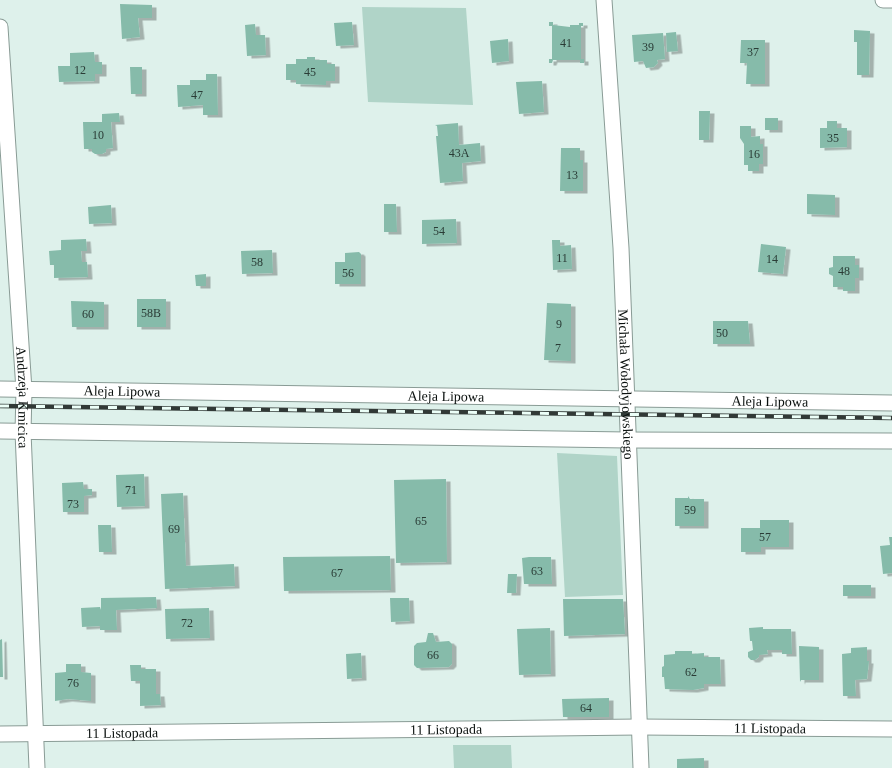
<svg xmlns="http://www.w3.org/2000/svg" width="892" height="768" font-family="'Times New Roman',serif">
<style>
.green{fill:#b0d4c8}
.building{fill:#86bbaa;filter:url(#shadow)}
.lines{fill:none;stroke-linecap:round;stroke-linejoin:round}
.street-casing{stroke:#899b95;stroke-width:17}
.street{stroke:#fff;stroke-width:15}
.rail-casing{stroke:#313936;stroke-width:4.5}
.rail{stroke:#ecfff8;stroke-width:3;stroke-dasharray:9;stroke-linecap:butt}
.labels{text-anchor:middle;stroke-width:3;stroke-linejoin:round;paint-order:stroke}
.number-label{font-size:12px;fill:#2a3c36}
.street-label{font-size:14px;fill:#0b110f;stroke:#ecfff8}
</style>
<defs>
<filter id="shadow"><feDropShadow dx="4.5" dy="2.5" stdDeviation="0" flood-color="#0004"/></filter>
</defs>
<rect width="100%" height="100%" fill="#def1eb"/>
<path class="green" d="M 362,7 L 466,8 L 473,105 L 368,102 Z
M 557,453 L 617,456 L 623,595 L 565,597 Z
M 453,745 L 511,745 L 512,768 L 454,768 Z"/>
<path class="building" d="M 120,4 L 152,5 L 152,18 L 138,18 L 140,37 L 122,39 Z
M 352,22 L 354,45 L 336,46 L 334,23 Z
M 549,22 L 553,22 L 553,25 L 570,27 L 570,25 L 579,25 L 579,23 L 583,23 L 583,26 L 581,26 L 581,59 L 584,59 L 584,63 L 580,63 L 580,60 L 553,60 L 552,63 L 549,63 L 549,59 L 552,59 L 552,26 L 549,26 Z
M 255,24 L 256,35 L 265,35 L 266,55 L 247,56 L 245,25 Z
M 854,30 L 870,31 L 869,75 L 857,75 L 857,42 L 854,42 Z
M 676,32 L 678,51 L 667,52 L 666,33 Z
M 663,33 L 665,59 L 657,60 L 658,63 L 654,67 L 646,68 L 643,61 L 634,62 L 632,35 Z
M 508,39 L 509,61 L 492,63 L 490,41 Z
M 741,40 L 765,40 L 765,84 L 746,84 L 747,63 L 740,63 Z
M 94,52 L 95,62 L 102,62 L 102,74 L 95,74 L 95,81 L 59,82 L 58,66 L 70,66 L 70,53 Z
M 307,57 L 315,57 L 315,60 L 327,60 L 327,64 L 335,64 L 335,81 L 326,81 L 326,85 L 296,84 L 296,80 L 286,80 L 286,64 L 296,64 L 296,59 L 307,59 Z
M 130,67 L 142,67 L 142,94 L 131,94 Z
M 206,74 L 217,74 L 218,115 L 203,115 L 203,105 L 178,107 L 177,85 L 190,85 L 190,80 L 206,80 Z
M 542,81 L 544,112 L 519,114 L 516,82 Z
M 699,111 L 710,111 L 709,140 L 699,140 Z
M 119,113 L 120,122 L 111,122 L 113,148 L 106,149 L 106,152 L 102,154 L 95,154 L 92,152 L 92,149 L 84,149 L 83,122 L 102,122 L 102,114 Z
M 765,118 L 778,118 L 778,130 L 765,130 Z
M 827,121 L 837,121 L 837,128 L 847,128 L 847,147 L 820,148 L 820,128 L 827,128 Z
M 458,123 L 459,145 L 480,143 L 481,161 L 462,163 L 463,181 L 440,183 L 436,136 L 438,136 L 437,126 L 435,125 Z
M 740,126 L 751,126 L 751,137 L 760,136 L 760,144 L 763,144 L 763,164 L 759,164 L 759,171 L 748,171 L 748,165 L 744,165 L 744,144 L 740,138 Z
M 561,148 L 580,148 L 580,160 L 583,160 L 583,191 L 560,191 Z
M 807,194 L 835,195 L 835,215 L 807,214 Z
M 384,204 L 396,204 L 397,232 L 384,232 Z
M 111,205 L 112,223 L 89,224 L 88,207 Z
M 456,219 L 457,243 L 422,244 L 422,220 Z
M 86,239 L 87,251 L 81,251 L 82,262 L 87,262 L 88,277 L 54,278 L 54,265 L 50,265 L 49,251 L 61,250 L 61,240 Z
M 552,240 L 560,240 L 560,246 L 571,245 L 572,269 L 553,270 Z
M 761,244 L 786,247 L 783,274 L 758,272 Z
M 272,250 L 273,273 L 242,274 L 241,251 Z
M 359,252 L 361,254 L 361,284 L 335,284 L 335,262 L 345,262 L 345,253 Z
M 833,256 L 855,256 L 855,265 L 859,265 L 859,278 L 855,278 L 855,291 L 843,291 L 843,287 L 833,287 L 833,276 L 829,274 L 829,268 L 833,267 Z
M 206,274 L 206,286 L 196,286 L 195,275 Z
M 137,299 L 166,299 L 166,327 L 137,327 Z
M 71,301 L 104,302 L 104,327 L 72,327 Z
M 547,303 L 571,304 L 571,361 L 544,360 Z
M 713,321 L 748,321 L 750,344 L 713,344 Z
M 144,474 L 145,506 L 117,507 L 116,475 Z
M 446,479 L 447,562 L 396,563 L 394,480 Z
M 83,482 L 84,489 L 92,489 L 92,495 L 84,496 L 84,512 L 63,512 L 62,483 Z
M 183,493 L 186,566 L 234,564 L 235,586 L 165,589 L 161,494 Z
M 688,496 L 690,499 L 704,499 L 704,526 L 675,526 L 675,498 L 688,498 Z
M 760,520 L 789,520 L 789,547 L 761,547 L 761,552 L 741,552 L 741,528 L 760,528 Z
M 98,525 L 111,525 L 112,552 L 99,552 Z
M 889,537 L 892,537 L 892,573 L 883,574 L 880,546 L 890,545 Z
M 390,556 L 391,590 L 284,591 L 283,557 Z
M 529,557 L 551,557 L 552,584 L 524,584 L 522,558 Z
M 508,574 L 517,574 L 516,593 L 507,593 Z
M 843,585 L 871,585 L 871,596 L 843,596 Z
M 156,597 L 157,608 L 116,610 L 117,630 L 100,630 L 100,626 L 82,627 L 81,608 L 100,607 L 101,610 L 101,598 Z
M 390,598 L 409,598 L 410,621 L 391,622 Z
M 563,599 L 623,599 L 625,634 L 564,636 Z
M 209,608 L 210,638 L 166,639 L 165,609 Z
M 763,627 L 763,629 L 791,629 L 792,654 L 782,654 L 782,650 L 767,650 L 768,654 L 759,655 L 759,657 L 755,660 L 751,660 L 748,657 L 748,652 L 753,650 L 752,641 L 750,641 L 749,628 Z
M 550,628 L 551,674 L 519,675 L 517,629 Z
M 428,633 L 433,633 L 436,642 L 449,641 L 452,644 L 452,664 L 449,667 L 417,668 L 414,665 L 414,646 L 417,643 L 426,642 Z
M 2,639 L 3,677 L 0,677 L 0,640 Z
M 799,646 L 819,647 L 819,680 L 801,680 L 800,682 Z
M 867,647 L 867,661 L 869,661 L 867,679 L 855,680 L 856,696 L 843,696 L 842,654 L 851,653 L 851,648 Z
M 675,651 L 692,651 L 692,654 L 704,653 L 704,657 L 720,657 L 721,684 L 704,684 L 704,688 L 693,690 L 665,689 L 664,677 L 662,677 L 662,667 L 664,666 L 664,655 L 675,654 Z
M 361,653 L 362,678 L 347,679 L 346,654 Z
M 66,664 L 81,664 L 81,672 L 91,673 L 91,701 L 68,699 L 55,701 L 55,673 L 66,672 Z
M 130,665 L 141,665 L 141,669 L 156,669 L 156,694 L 160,694 L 161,705 L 140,706 L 140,681 L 131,681 Z
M 609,698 L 609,717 L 563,717 L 562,699 Z
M 704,758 L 704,768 L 677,768 L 677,759 Z"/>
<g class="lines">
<defs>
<g id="street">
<path id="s1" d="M 604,0 L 621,248 L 641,768"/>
<path d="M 883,0 L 892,0"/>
<path id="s2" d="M 0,27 L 24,390 L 23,432 L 37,768"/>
<path id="s3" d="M 0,389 L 892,403"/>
<path d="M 0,431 L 627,440 L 892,441"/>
<path id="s4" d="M 0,734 L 639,727 L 892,729"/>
</g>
</defs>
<use href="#street" class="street-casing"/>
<use href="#street" class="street"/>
<defs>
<path id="rail" d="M 0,406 L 892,418"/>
</defs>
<use href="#rail" class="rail-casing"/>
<use href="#rail" class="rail"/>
</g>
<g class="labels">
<g class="number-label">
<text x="566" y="47">41</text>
<text x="648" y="51">39</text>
<text x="753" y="56">37</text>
<text x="80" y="74">12</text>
<text x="310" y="76">45</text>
<text x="197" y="99">47</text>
<text x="98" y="139">10</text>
<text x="833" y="142">35</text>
<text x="459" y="157">43A</text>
<text x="754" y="158">16</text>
<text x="572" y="179">13</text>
<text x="439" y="235">54</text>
<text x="562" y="262">11</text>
<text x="772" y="263">14</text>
<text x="257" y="266">58</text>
<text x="844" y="275">48</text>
<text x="348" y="277">56</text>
<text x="151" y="317">58B</text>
<text x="88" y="318">60</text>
<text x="559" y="328">9</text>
<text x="722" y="337">50</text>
<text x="558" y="352">7</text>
<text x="131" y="494">71</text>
<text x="73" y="508">73</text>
<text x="690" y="514">59</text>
<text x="421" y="525">65</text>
<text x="174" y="533">69</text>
<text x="765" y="541">57</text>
<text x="537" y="575">63</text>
<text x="337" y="577">67</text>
<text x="187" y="627">72</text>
<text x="433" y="659">66</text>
<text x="691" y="676">62</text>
<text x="73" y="687">76</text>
<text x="586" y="712">64</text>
</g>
<g class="street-label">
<text dy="5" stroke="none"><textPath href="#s1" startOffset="385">Michała Wołodyjowskiego</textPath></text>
<text dy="5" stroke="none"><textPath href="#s3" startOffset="122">Aleja Lipowa</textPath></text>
<text dy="5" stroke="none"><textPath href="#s3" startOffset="446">Aleja Lipowa</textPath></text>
<text dy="5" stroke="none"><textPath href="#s2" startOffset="371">Andrzeja Kmicica</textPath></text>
<text dy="5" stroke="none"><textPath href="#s3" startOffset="770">Aleja Lipowa</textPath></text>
<text dy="5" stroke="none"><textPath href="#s4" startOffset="770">11 Listopada</textPath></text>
<text dy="5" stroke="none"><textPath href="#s4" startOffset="446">11 Listopada</textPath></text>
<text dy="5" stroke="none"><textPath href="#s4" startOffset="122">11 Listopada</textPath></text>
</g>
</g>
</svg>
